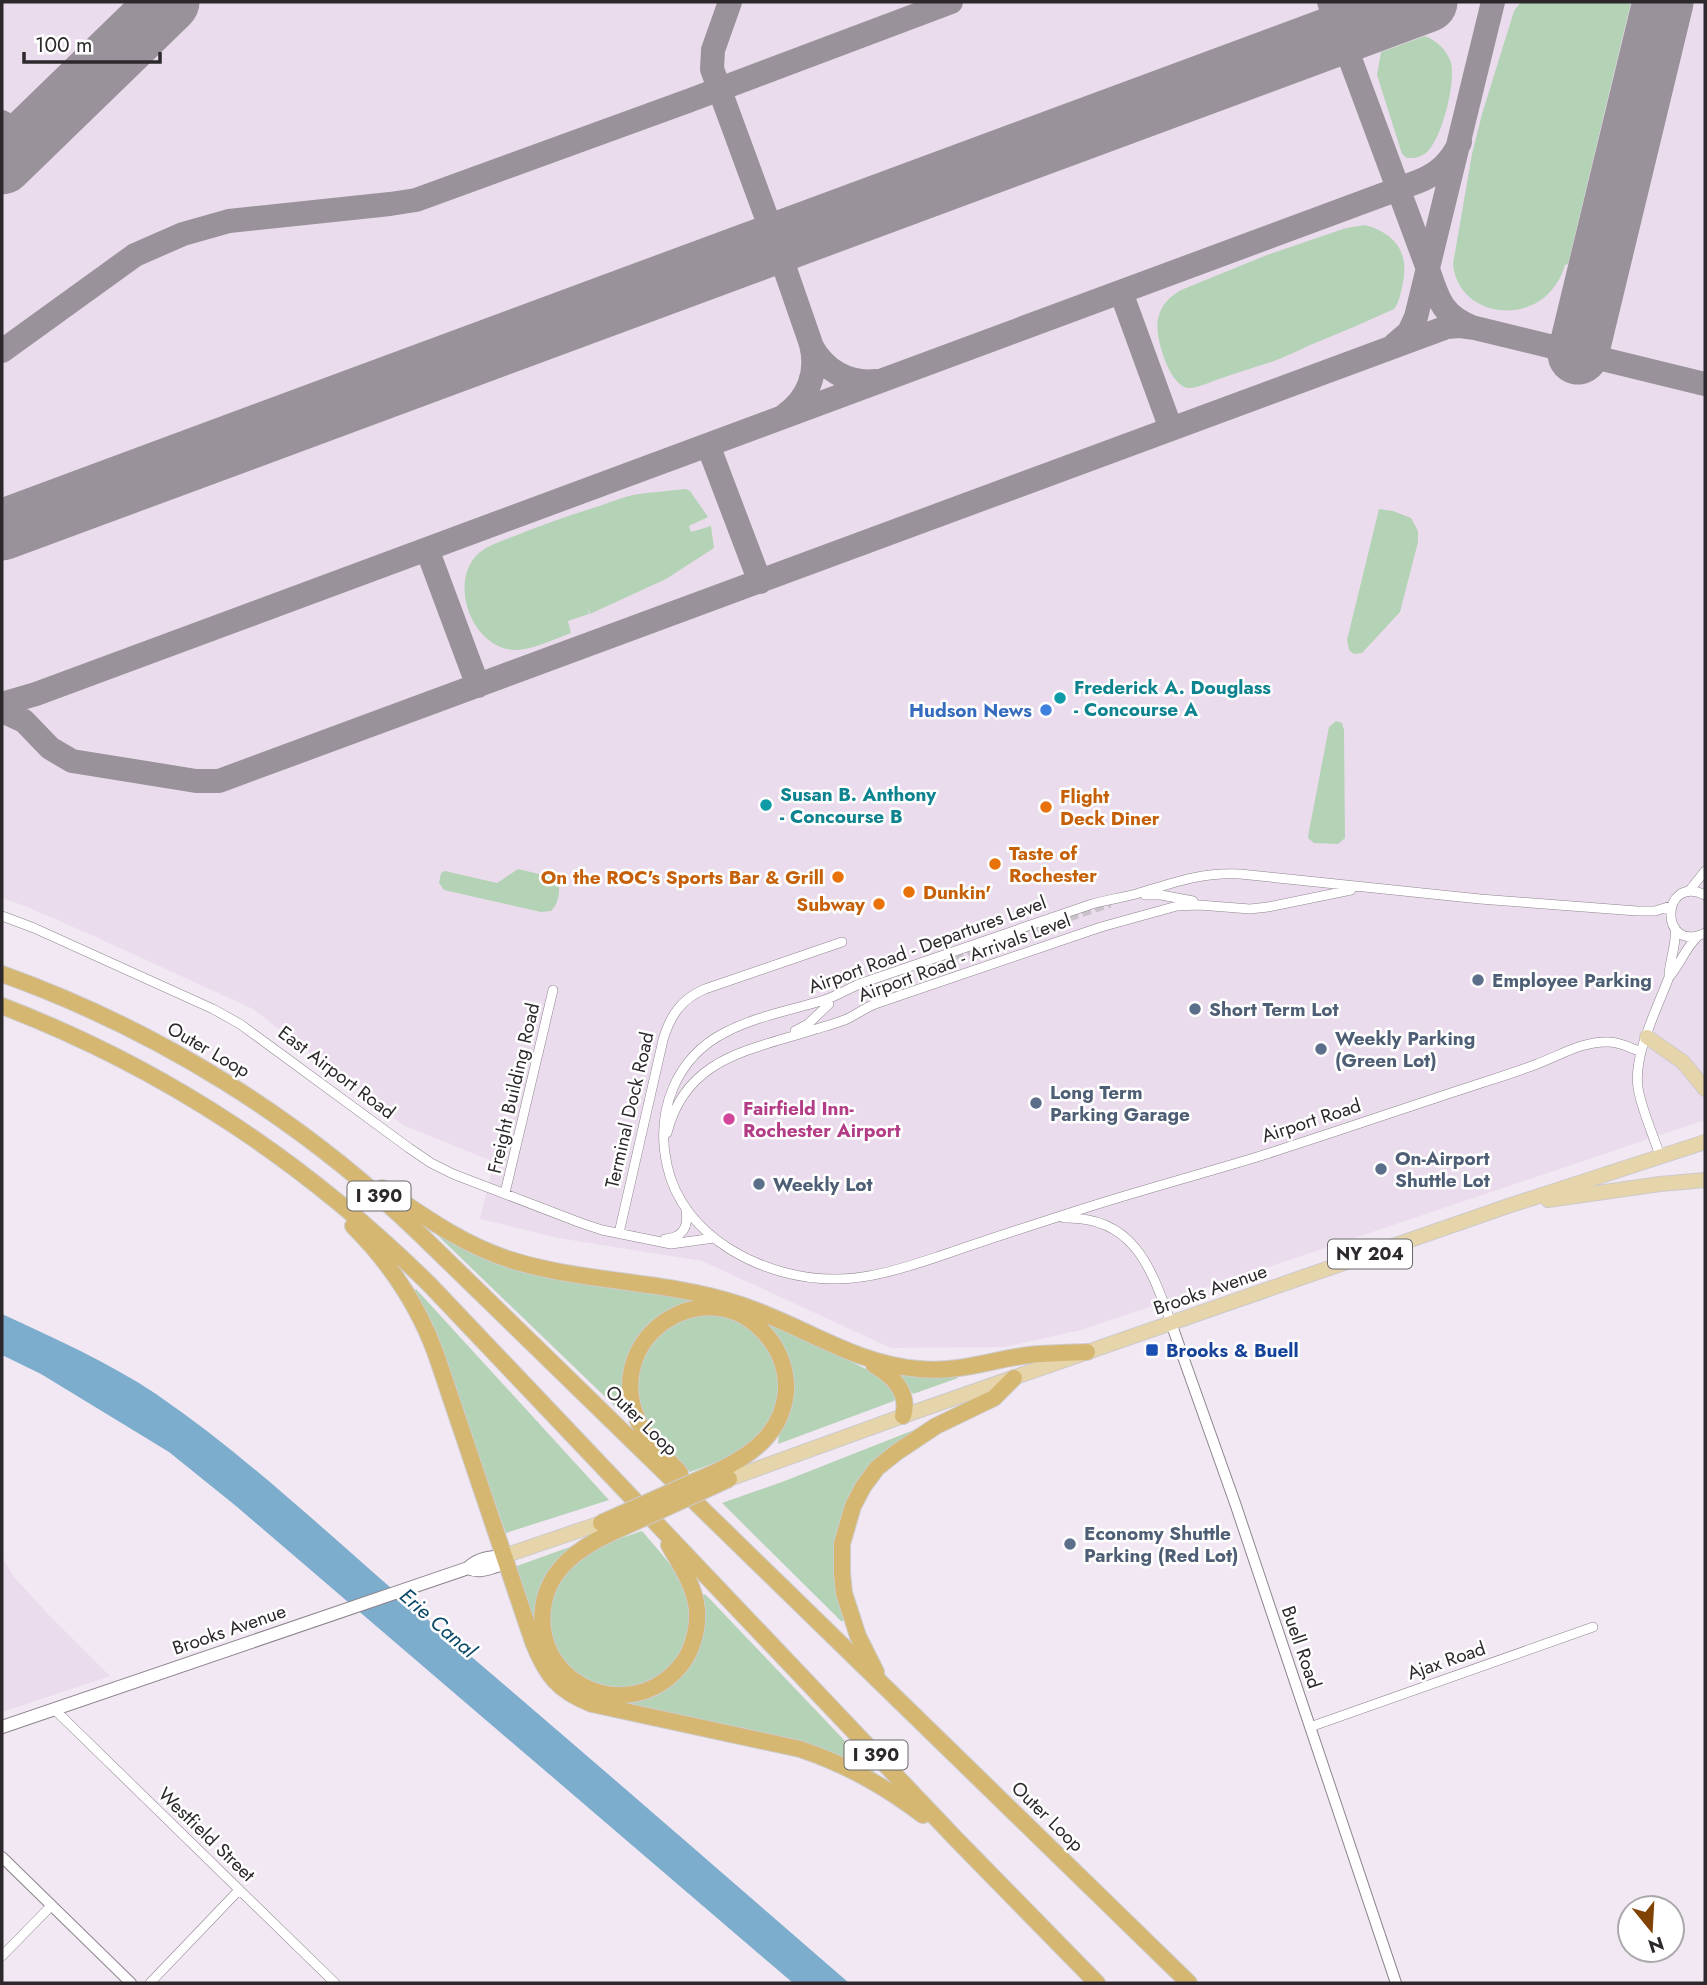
<svg xmlns="http://www.w3.org/2000/svg" width="1707" height="1985" font-family="Jost,sans-serif">
<style>
.built{fill:#ebdced}
.green{fill:#b4d3b6}
.water{fill:#7dadcd}
.lines{fill:none;stroke-linecap:round;stroke-linejoin:round}
.taxiway{stroke:#99929a;stroke-width:24}
.runway{stroke:#99929a;stroke-width:61}
.minor-tunnel{stroke:#cac2cb;stroke-width:9;stroke-dasharray:9 4.5;stroke-linecap:butt}
.minor-casing{stroke:#8d848e;stroke-width:10}
.tertiary-casing{stroke:#8d848e;stroke-width:12}
.secondary-casing{stroke:#8d848e;stroke-width:14}
.primary-casing{stroke:#cccbcc;stroke-width:16}
.motorway-casing{stroke:#cccbcc;stroke-width:18}
.minor{stroke:#fff;stroke-width:9}
.tertiary{stroke:#fff;stroke-width:10}
.secondary{stroke:#fff;stroke-width:12}
.primary{stroke:#e6d4aa;stroke-width:14}
.motorway{stroke:#d6b772;stroke-width:16}
.motorway-bridge-casing{stroke:#cccbcc;stroke-width:18;stroke-linecap:butt}
.motorway-bridge{stroke:#d6b772;stroke-width:16}
.culture-dot{fill:#0f9aa8;stroke:#fff;stroke-width:2.5}
.shop-dot{fill:#3f7fe0;stroke:#fff;stroke-width:2.5}
.food-dot{fill:#e8710a;stroke:#fff;stroke-width:2.5}
.service-dot{fill:#5c6f8a;stroke:#fff;stroke-width:2.5}
.hotel-dot{fill:#d1479c;stroke:#fff;stroke-width:2.5}
.transit-dot{fill:#1a4fb4;stroke:#fff;stroke-width:2.5}
.labels{text-anchor:middle;stroke-width:5;stroke-linejoin:round;paint-order:stroke}
.shield{fill:#fff;stroke:#6b686b;stroke-width:2}
.shield-label{font-size:18px;font-weight:bold;fill:#2c282c}
.culture-label{font-size:19px;font-weight:bold;fill:#0d838f;stroke:#fff;text-anchor:start}
.shop-label{font-size:19px;font-weight:bold;fill:#366cbe;stroke:#fff;text-anchor:end}
.food-label{font-size:19px;font-weight:bold;fill:#c56008;stroke:#fff;text-anchor:start}
.street-label{font-size:19px;fill:#2c282c;stroke:#fff}
.service-label{font-size:19px;font-weight:bold;fill:#4e5e75;stroke:#fff;text-anchor:start}
.hotel-label{font-size:19px;font-weight:bold;fill:#b23c85;stroke:#fff;text-anchor:start}
.transit-label{font-size:19px;font-weight:bold;fill:#164399;stroke:#fff;text-anchor:start}
.water-label{font-size:21px;font-style:italic;fill:#0a4868;stroke:#fff}
</style>
<rect width="100%" height="100%" fill="#f1e8f3"/>
<path class="built" d="M 2,2 L 1705,2 L 1705,1120 L 1081,1330 L 1005,1347 L 891,1348 L 702,1261 L 558,1238 L 480,1219 L 494,1162 L 403,1125 L 253,1009 L 98,938 L 25,906 L 2,898 Z
M 2,1557 L 14,1577 L 48,1614 L 110,1676 L 2,1712 Z"/>
<path class="green" d="M 1521,2 L 1631,2 L 1568,264 L 1565,265 C 1561,278 1555,288 1545,297 C 1512,324 1457,309 1453,264 L 1472,154 L 1482,114 L 1514,11 Z
M 1425,36 C 1437,41 1447,50 1451,63 C 1456,82 1442,139 1427,152 C 1420,158 1415,158 1407,158 L 1402,154 L 1377,75 L 1381,52 Z
M 1365,225 C 1395,233 1409,252 1403,282 C 1401,292 1400,301 1394,309 C 1368,321 1342,332 1315,343 C 1301,349 1286,357 1271,362 C 1255,367 1240,372 1225,377 C 1214,380 1199,388 1189,388 C 1169,387 1154,335 1158,319 C 1161,305 1169,297 1181,290 L 1267,255 L 1346,228 Z
M 686,489 L 690,491 L 708,517 L 689,526 L 691,532 L 711,526 L 714,548 L 666,579 L 590,614 L 587,606 L 589,614 L 568,621 L 571,633 C 554,639 533,650 515,650 C 472,649 447,581 479,553 C 490,544 505,540 517,535 C 542,525 567,516 593,508 C 606,504 619,498 633,495 C 650,492 669,491 686,489 Z
M 1379,509 L 1393,511 L 1411,518 L 1418,531 L 1418,542 L 1400,612 L 1362,653 L 1354,654 L 1349,650 L 1347,640 Z
M 1336,721 L 1342,723 L 1344,730 L 1345,838 L 1338,844 L 1314,843 L 1308,838 L 1309,831 L 1329,727 Z
M 518,869 L 556,878 C 562,887 559,904 551,911 L 541,912 L 444,890 L 439,883 L 441,873 L 445,871 L 497,883 Z
M 432,1230 L 480,1255 L 703,1298 L 643,1334 L 631,1412 L 625,1416 Z
M 416,1289 L 609,1500 L 506,1533 L 431,1324 L 413,1292 Z
M 718,1314 L 741,1321 L 759,1334 L 778,1366 L 780,1398 L 770,1425 L 749,1447 L 720,1461 L 690,1472 L 667,1450 L 652,1431 L 638,1404 L 640,1362 L 659,1334 L 686,1317 Z
M 766,1319 L 886,1379 L 896,1397 L 894,1401 L 778,1444 L 779,1434 L 790,1400 L 762,1323 Z
M 895,1370 L 954,1374 L 958,1378 L 913,1394 Z
M 924,1426 L 849,1506 L 844,1618 L 842,1622 L 722,1503 L 782,1482 Z
M 642,1531 C 670,1564 709,1601 684,1647 C 681,1652 678,1660 674,1665 C 653,1689 620,1693 591,1681 C 586,1679 581,1678 577,1675 C 565,1665 559,1653 554,1640 C 552,1635 549,1629 548,1625 C 548,1620 550,1614 551,1609 C 553,1594 557,1582 567,1571 C 585,1551 617,1539 642,1531 Z
M 578,1544 L 538,1617 L 531,1618 L 514,1567 Z
M 702,1594 L 706,1595 L 883,1781 L 632,1706 L 630,1701 L 691,1664 L 703,1635 L 704,1621 L 700,1597 Z"/>
<path class="water" d="M 2,1314 C 54,1338 108,1362 156,1394 C 251,1459 333,1539 420,1613 C 564,1735 706,1859 849,1983 L 793,1983 L 236,1506 L 169,1452 L 41,1374 L 2,1355 Z"/>
<g class="lines">
<path class="taxiway" d="M 730,2 L 713,50 L 712,69 L 776,243 L 811,344 C 818,372 809,398 785,415
M 1329,2 L 1428,269 C 1438,299 1442,316 1474,328
M 2,122 C 15,131 30,131 43,124
M 1121,292 L 1171,429
M 1395,344 L 1409,332 L 1416,317 L 1493,2
M 811,345 C 824,370 848,384 876,381
M 2,351 L 135,255 L 183,234 L 229,221 L 390,204 L 416,200 L 688,101 L 951,2
M 708,445 L 760,582
M 427,549 L 478,686
M 2,704 L 36,694 L 1417,182 C 1438,174 1451,162 1460,142
M 2,711 L 24,721 L 50,748 L 72,761 L 196,781 L 219,781 L 1447,327 L 1460,326 L 1475,328 L 1705,384"/>
<path class="runway" d="M 2,164 L 169,2
M 1578,354 L 1663,2
M 2,530 L 1427,2"/>
<path class="minor-tunnel" d="M 954,956 L 1110,903"/>
<defs>
<path id="minor" d="M 1689,891 L 1705,871
M 1145,895 L 1161,895 L 1193,901
M 1705,895 C 1660,873 1659,955 1705,933
M 2,916 L 34,928 L 213,1009 L 240,1024 L 409,1148 L 431,1163 L 453,1174 L 581,1223 L 602,1230 L 671,1244 L 714,1238
M 1669,977 C 1680,965 1685,948 1698,936
M 795,1031 L 808,1024 L 829,1004
M 1641,1052 C 1631,1048 1620,1042 1609,1042 C 1582,1041 1561,1055 1537,1064 C 1514,1073 1490,1080 1466,1088 C 1396,1111 1327,1135 1257,1157 C 1198,1175 1138,1191 1079,1210 C 1036,1224 992,1238 949,1253 C 912,1265 875,1279 836,1279 C 766,1280 682,1238 667,1165 C 655,1111 676,1057 726,1032 C 757,1016 792,1010 824,1000 C 837,996 849,988 862,983 L 1092,904 C 1106,900 1121,898 1136,894 C 1172,883 1201,872 1240,874 L 1480,899 L 1637,911 L 1655,911 L 1671,906
M 667,1133 C 686,1056 752,1050 816,1029 C 826,1026 837,1023 847,1019 C 857,1014 865,1008 875,1004 L 1101,927 L 1177,906 L 1199,905 L 1250,909 L 1268,907 L 1351,890
M 1660,1156 C 1653,1134 1642,1111 1638,1088 C 1633,1055 1657,1009 1669,977 C 1669,960 1677,946 1675,928
M 505,1193 L 553,990
M 1064,1218 C 1134,1216 1151,1268 1171,1323
M 619,1233 L 663,1040 C 670,1016 681,999 705,989 L 842,942
M 665,1239 C 682,1238 689,1227 686,1211
M 54,1709 L 335,1983
M 1310,1727 L 1593,1627
M 2,1956 L 51,1906
M 150,1983 L 239,1890"/>
<path id="tertiary" d="M 1171,1323 L 1235,1503 L 1396,1983
M 2,1857 L 131,1983"/>
<path id="secondary" d="M 468,1568 C 479,1573 486,1569 497,1566 L 502,1557
M 2,1727 L 468,1568 C 478,1558 491,1557 504,1556"/>
<path id="primary" d="M 1647,1037 L 1683,1062 L 1705,1089
M 1548,1200 L 1660,1184 L 1705,1180
M 729,1479 L 903,1416 L 1508,1206 L 1705,1142
M 504,1556 L 601,1523"/>
<path id="motorway" d="M 2,974 C 158,1030 303,1120 422,1236 L 1189,1983
M 2,1006 C 166,1069 305,1162 430,1285 L 956,1839 L 1097,1983
M 382,1188 C 423,1216 463,1245 511,1260 C 584,1283 663,1280 735,1303 C 798,1322 852,1364 919,1369 C 959,1373 990,1360 1029,1355 C 1048,1353 1068,1353 1087,1352
M 353,1226 C 391,1264 419,1306 437,1357 L 533,1642 C 546,1675 558,1691 592,1704 L 800,1749 C 847,1765 883,1785 923,1815
M 874,1365 C 893,1376 910,1393 903,1416
M 680,1473 C 666,1457 648,1443 639,1423 C 598,1336 710,1265 768,1337 C 781,1353 787,1373 786,1392 C 782,1432 753,1454 720,1470
M 611,1533 C 579,1548 548,1569 543,1608 C 534,1678 613,1720 667,1679 C 677,1671 685,1662 690,1650 C 696,1635 699,1619 696,1603 C 692,1582 679,1563 669,1545
M 876,1672 L 858,1636 L 844,1593 L 842,1573 L 842,1544 L 853,1506 L 863,1487 L 877,1468 L 897,1452 L 936,1426 L 994,1398 L 1014,1378"/>
</defs>
<use href="#minor" class="minor-casing"/>
<use href="#tertiary" class="tertiary-casing"/>
<use href="#secondary" class="secondary-casing"/>
<use href="#primary" class="primary-casing"/>
<use href="#motorway" class="motorway-casing"/>
<use href="#minor" class="minor"/>
<use href="#tertiary" class="tertiary"/>
<use href="#secondary" class="secondary"/>
<use href="#primary" class="primary"/>
<use href="#motorway" class="motorway"/>
<defs>
<path id="motorway-bridge" d="M 601,1523 L 720,1470
M 611,1533 L 729,1479"/>
</defs>
<use href="#motorway-bridge" class="motorway-bridge-casing"/>
<use href="#motorway-bridge" class="motorway-bridge"/>
</g>
<g class="culture-dot">
<circle cx="1060" cy="698" r="7"/>
<circle cx="766" cy="805" r="7"/>
</g>
<circle class="shop-dot" cx="1046" cy="710" r="7"/>
<g class="food-dot">
<circle cx="1046" cy="807" r="7"/>
<circle cx="995" cy="864" r="7"/>
<circle cx="838" cy="877" r="7"/>
<circle cx="909" cy="892" r="7"/>
<circle cx="879" cy="904" r="7"/>
</g>
<g class="service-dot">
<circle cx="1478" cy="980" r="7"/>
<circle cx="1195" cy="1009" r="7"/>
<circle cx="1321" cy="1049" r="7"/>
<circle cx="1036" cy="1103" r="7"/>
<circle cx="1381" cy="1169" r="7"/>
<circle cx="759" cy="1184" r="7"/>
<circle cx="1070" cy="1544" r="7"/>
</g>
<circle class="hotel-dot" cx="729" cy="1119" r="7"/>
<rect class="transit-dot" x="1145" y="1343" width="14" height="14" rx="3.5"/>
<g class="labels">
<g class="shield">
<rect x="347.5" y="1181.5" width="63" height="29" rx="5"/>
<rect x="1328" y="1239.5" width="84" height="29" rx="5"/>
<rect x="844.5" y="1740.5" width="63" height="29" rx="5"/>
</g>
<g class="shield-label">
<text x="379" y="1202">I 390</text>
<text x="1370" y="1260">NY 204</text>
<text x="876" y="1761">I 390</text>
</g>
<g class="culture-label">
<text x="1074" y="694">Frederick A. Douglass<tspan x="1074" dy="22">- Concourse A</tspan></text>
<text x="780" y="801">Susan B. Anthony<tspan x="780" dy="22">- Concourse B</tspan></text>
</g>
<g class="shop-label">
<text x="1032" y="717">Hudson News</text>
</g>
<g class="food-label">
<text x="1060" y="803">Flight<tspan x="1060" dy="22">Deck Diner</tspan></text>
<text x="1009" y="860">Taste of<tspan x="1009" dy="22">Rochester</tspan></text>
<text x="824" y="884" text-anchor="end">On the ROC's Sports Bar &amp; Grill</text>
<text x="923" y="899">Dunkin'</text>
<text x="865" y="911" text-anchor="end">Subway</text>
</g>
<g class="street-label">
<text transform="translate(927 944) rotate(-20)" y="7">Airport Road - Departures Level</text>
<text transform="translate(964 957) rotate(-20)" y="7">Airport Road - Arrivals Level</text>
<text transform="translate(209 1049) rotate(30)" y="7">Outer Loop</text>
<text transform="translate(337 1072) rotate(37)" y="7">East Airport Road</text>
<text transform="translate(513 1088) rotate(-77)" y="7">Freight Building Road</text>
<text transform="translate(629 1110) rotate(-77)" y="7">Terminal Dock Road</text>
<text transform="translate(1311 1120) rotate(-18)" y="7">Airport Road</text>
<text transform="translate(1210 1289) rotate(-19)" y="7">Brooks Avenue</text>
<text transform="translate(642 1420) rotate(44)" y="7">Outer Loop</text>
<text transform="translate(229 1629) rotate(-19)" y="7">Brooks Avenue</text>
<text transform="translate(1302 1647) rotate(71)" y="7">Buell Road</text>
<text transform="translate(1446 1660) rotate(-19)" y="7">Ajax Road</text>
<text transform="translate(1048 1816) rotate(44)" y="7">Outer Loop</text>
<text transform="translate(207 1834) rotate(44)" y="7">Westfield Street</text>
</g>
<g class="service-label">
<text x="1492" y="987">Employee Parking</text>
<text x="1209" y="1016">Short Term Lot</text>
<text x="1335" y="1045">Weekly Parking<tspan x="1335" dy="22">(Green Lot)</tspan></text>
<text x="1050" y="1099">Long Term<tspan x="1050" dy="22">Parking Garage</tspan></text>
<text x="1395" y="1165">On-Airport<tspan x="1395" dy="22">Shuttle Lot</tspan></text>
<text x="773" y="1191">Weekly Lot</text>
<text x="1084" y="1540">Economy Shuttle<tspan x="1084" dy="22">Parking (Red Lot)</tspan></text>
</g>
<g class="hotel-label">
<text x="743" y="1115">Fairfield Inn-<tspan x="743" dy="22">Rochester Airport</tspan></text>
</g>
<g class="transit-label">
<text x="1166" y="1357">Brooks &amp; Buell</text>
</g>
<g class="water-label">
<text transform="translate(438 1623) rotate(41)" y="7">Erie Canal</text>
</g>
</g>
<rect width="1707" height="1985" fill="none" stroke="#2c282c" stroke-width="7"/>
<g transform="translate(1651 1929) rotate(162)"><circle r="33" fill="#ffffff" stroke="#aba9ab" stroke-width="2"/>
<path d="M0-5L12 26L0 18L-12 26Z" fill="#814303"/>
<text y="-10" font-size="19" font-weight="bold" text-anchor="middle" fill="#2c282c">N</text>
</g>
<path d="M24 52v10h136v-10" fill="none" stroke="#2c282c" stroke-width="3.5"/>
<text x="35" y="52" font-size="21" fill="#2c282c" stroke="#ffffff" stroke-width="5" paint-order="stroke">100 m</text>
</svg>
